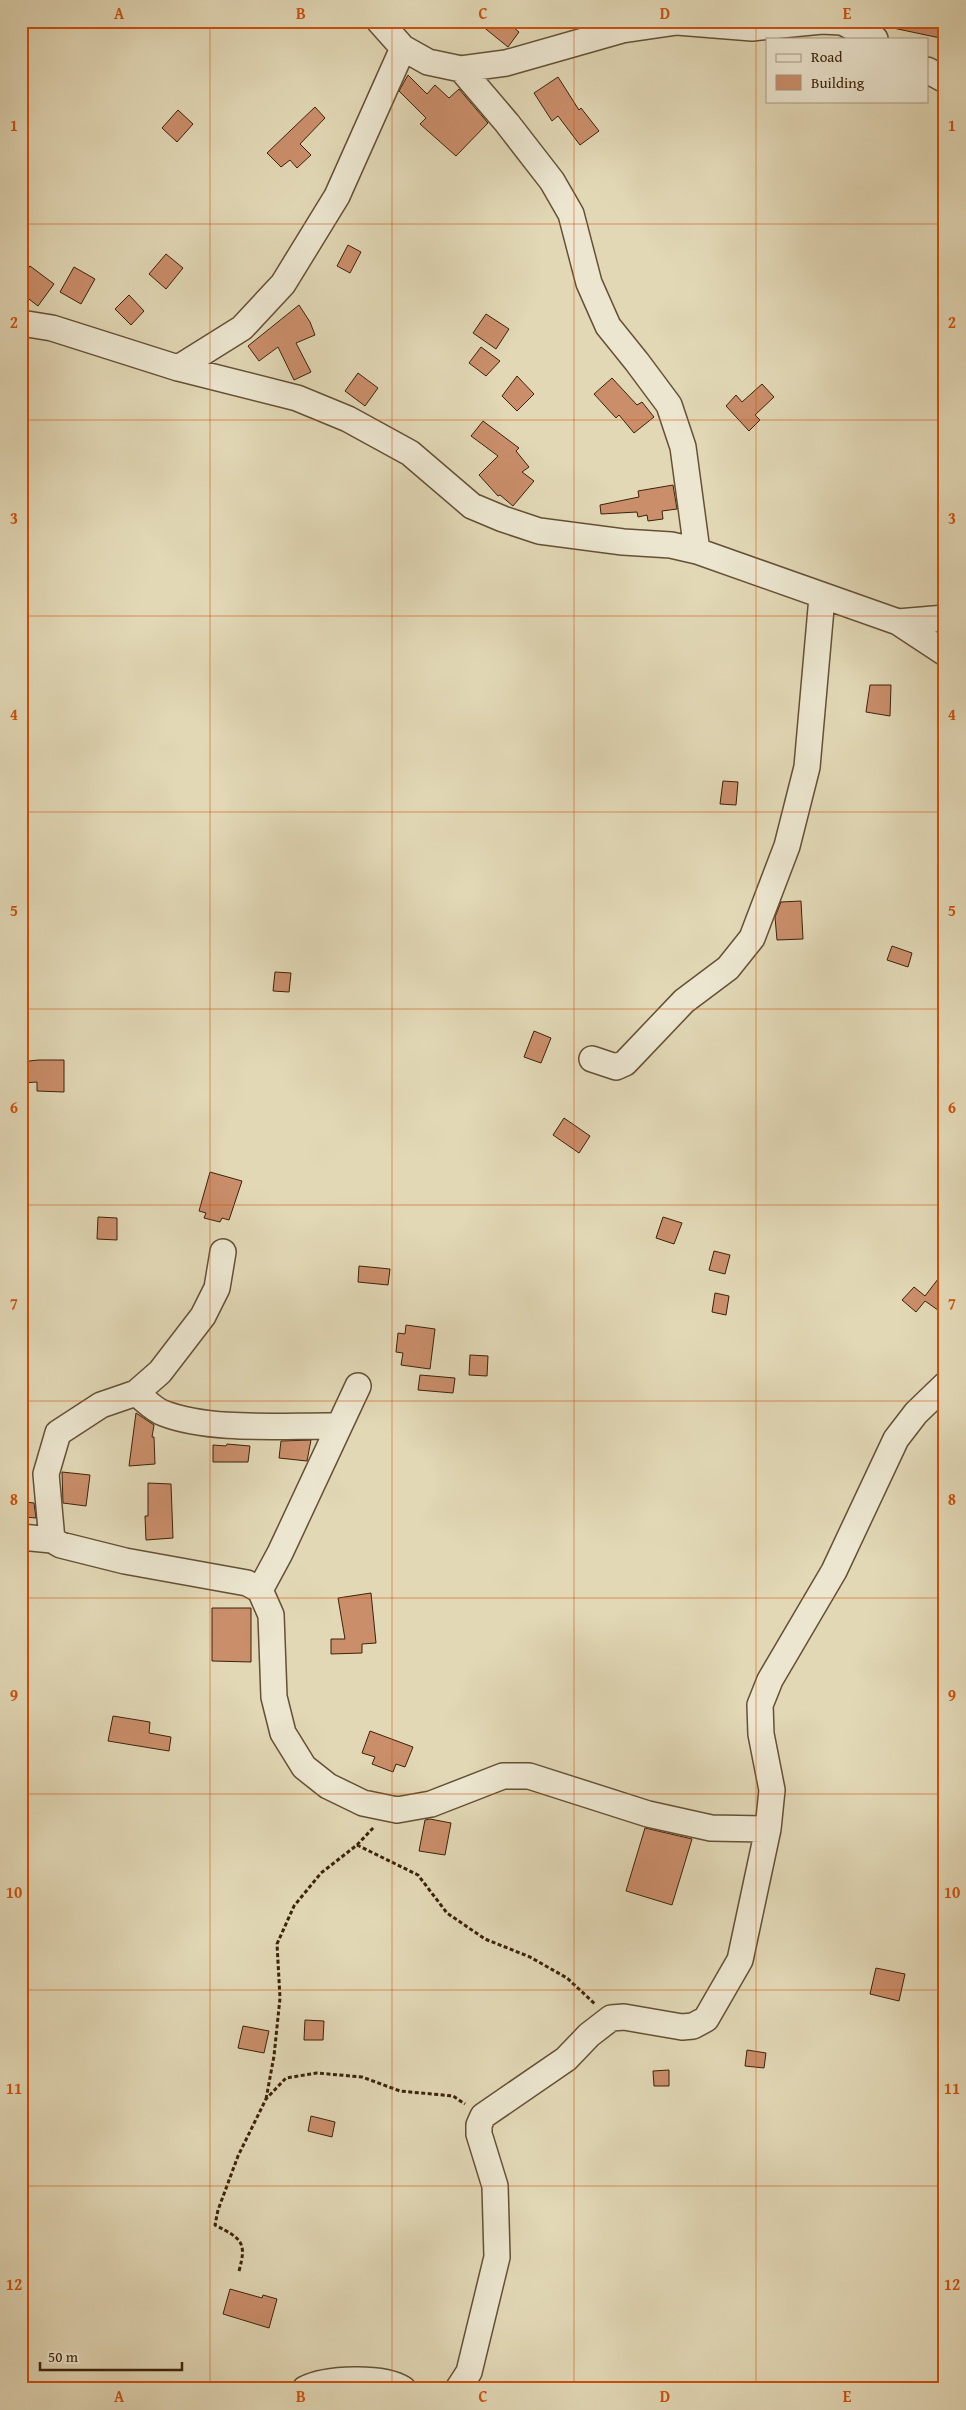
<svg xmlns="http://www.w3.org/2000/svg" width="966" height="2410" font-family="'Gentium Book Plus',serif">
<style>
.building{fill:#ca8e6b;stroke:#3b2309}
.lines{fill:none;stroke-linecap:round;stroke-linejoin:round}
.minor-casing{stroke:#655034;stroke-width:28}
.path{stroke:#3b2309;stroke-width:3;stroke-dasharray:4 2.5;stroke-linecap:butt}
.minor{stroke:#ece6d0;stroke-width:25}
.grid{fill:none;stroke:#ce510c;stroke-width:1;stroke-opacity:0.55}
.neatline{fill:none;stroke:#ce510c;stroke-width:2}
.grid-label{font-size:16px;text-anchor:middle;font-weight:bold;fill:#ce510c}
</style>
<rect width="100%" height="100%" fill="#e2d8b6"/>
<filter id="stains"><feTurbulence type="fractalNoise" baseFrequency=".004" numOctaves="4"/><feColorMatrix values="0 0 0 0 .2 0 0 0 0 .09 0 0 0 0 .02 0 0 0 .5 -.17"/></filter>
<radialGradient id="worn" r=".72"><stop offset=".6" stop-color="#630" stop-opacity="0"/><stop offset="1" stop-color="#630" stop-opacity=".3"/></radialGradient>
<path class="building" d="M 476,21 L 506,21 L 519,32 L 508,47 Z
M 894,21 L 945,21 L 945,39 L 893,28 Z
M 408,75 L 427,94 L 435,85 L 449,98 L 459,89 L 488,123 L 456,156 L 420,124 L 426,118 L 399,91 Z
M 558,77 L 579,110 L 581,108 L 599,131 L 580,145 L 558,116 L 552,121 L 534,93 Z
M 315,107 L 325,118 L 300,144 L 311,155 L 297,168 L 290,160 L 281,167 L 267,153 Z
M 178,110 L 193,124 L 177,142 L 162,128 Z
M 348,245 L 361,252 L 350,273 L 337,266 Z
M 166,254 L 183,268 L 166,289 L 149,274 Z
M 30,266 L 54,284 L 38,306 L 21,293 L 21,278 Z
M 74,267 L 95,279 L 81,304 L 60,292 Z
M 129,295 L 144,311 L 131,325 L 115,309 Z
M 299,305 L 310,322 L 315,335 L 296,343 L 311,372 L 294,380 L 278,347 L 259,361 L 248,346 Z
M 486,314 L 509,329 L 496,349 L 473,333 Z
M 481,347 L 500,361 L 486,376 L 469,363 Z
M 358,373 L 378,388 L 365,406 L 345,391 Z
M 517,376 L 534,394 L 517,411 L 502,396 Z
M 612,378 L 637,405 L 642,402 L 654,417 L 634,433 L 619,415 L 616,418 L 594,394 Z
M 762,384 L 774,397 L 755,415 L 760,420 L 749,431 L 726,406 L 736,395 L 742,402 Z
M 483,421 L 519,448 L 516,451 L 529,467 L 522,472 L 534,481 L 513,506 L 500,495 L 498,496 L 479,475 L 498,456 L 471,436 Z
M 673,485 L 677,509 L 662,511 L 663,519 L 648,521 L 647,515 L 638,517 L 637,512 L 601,514 L 600,505 L 639,497 L 638,491 Z
M 870,685 L 891,685 L 890,716 L 866,712 Z
M 723,781 L 738,782 L 736,805 L 720,804 Z
M 801,901 L 803,939 L 777,940 L 775,917 L 781,902 Z
M 892,946 L 912,953 L 908,967 L 887,960 Z
M 275,972 L 291,973 L 289,992 L 273,991 Z
M 534,1031 L 551,1038 L 541,1063 L 524,1057 Z
M 38,1060 L 64,1060 L 64,1092 L 37,1091 L 37,1082 L 21,1083 L 21,1062 Z
M 564,1118 L 590,1136 L 579,1153 L 553,1135 Z
M 210,1172 L 242,1181 L 229,1220 L 222,1218 L 220,1222 L 204,1218 L 206,1213 L 199,1211 Z
M 98,1217 L 117,1218 L 117,1240 L 97,1239 Z
M 663,1217 L 682,1223 L 674,1244 L 656,1238 Z
M 714,1251 L 730,1255 L 725,1274 L 709,1270 Z
M 359,1266 L 390,1269 L 388,1285 L 358,1282 Z
M 945,1270 L 945,1315 L 925,1301 L 916,1312 L 902,1300 L 914,1287 L 925,1296 Z
M 715,1293 L 729,1296 L 726,1315 L 712,1312 Z
M 406,1325 L 435,1329 L 430,1369 L 401,1365 L 403,1353 L 396,1352 L 398,1333 L 405,1334 Z
M 470,1355 L 488,1356 L 487,1376 L 469,1375 Z
M 420,1375 L 455,1378 L 453,1393 L 418,1390 Z
M 136,1413 L 154,1425 L 152,1437 L 154,1437 L 155,1464 L 129,1466 Z
M 311,1440 L 307,1461 L 279,1458 L 281,1441 Z
M 227,1444 L 250,1446 L 248,1462 L 213,1462 L 213,1445 L 226,1446 Z
M 62,1472 L 90,1475 L 86,1506 L 63,1503 Z
M 148,1483 L 171,1484 L 173,1538 L 146,1540 L 145,1516 L 148,1516 Z
M 25,1502 L 34,1503 L 36,1518 L 24,1517 Z
M 371,1593 L 376,1643 L 362,1644 L 362,1653 L 331,1654 L 331,1639 L 345,1639 L 338,1598 Z
M 212,1608 L 251,1608 L 251,1662 L 212,1661 Z
M 113,1716 L 150,1722 L 149,1733 L 171,1737 L 169,1751 L 108,1741 Z
M 370,1731 L 413,1747 L 405,1767 L 396,1764 L 393,1772 L 372,1764 L 375,1757 L 362,1753 Z
M 430,1819 L 451,1823 L 445,1855 L 419,1851 L 425,1820 Z
M 645,1828 L 692,1839 L 672,1905 L 626,1891 Z
M 876,1968 L 905,1974 L 899,2001 L 870,1994 Z
M 305,2020 L 324,2021 L 323,2040 L 304,2040 Z
M 243,2026 L 269,2031 L 264,2053 L 238,2048 Z
M 747,2050 L 766,2053 L 764,2068 L 745,2066 Z
M 669,2070 L 669,2086 L 654,2086 L 653,2071 Z
M 311,2116 L 335,2122 L 332,2137 L 308,2131 Z
M 230,2289 L 262,2298 L 263,2295 L 277,2299 L 269,2328 L 223,2314 Z"/>
<g class="lines">
<defs>
<path id="minor" d="M 379,21 L 403,48 L 428,62 L 461,69 L 506,63 L 622,30 L 677,22 L 752,28 L 822,21 L 842,22 L 875,39
M 461,69 L 507,123 L 552,181 L 571,214 L 589,283 L 608,326 L 637,362 L 669,405 L 683,447 L 697,551
M 927,70 L 945,80
M 21,323 L 52,328 L 178,368 L 297,398 L 348,419 L 410,453 L 472,506 L 503,519 L 539,531 L 623,542 L 671,545 L 697,551 L 898,622 L 945,653
M 178,368 L 242,328 L 283,284 L 337,196 L 403,48
M 898,622 L 945,618
M 592,1059 L 616,1067 L 625,1063 L 684,1001 L 728,968 L 752,938 L 787,846 L 807,767 L 822,597
M 136,1393 C 144,1399 154,1410 163,1413 C 211,1432 287,1425 339,1426
M 21,1537 L 52,1540 L 61,1545 L 125,1561 L 247,1583 L 260,1590 L 271,1615 L 274,1697 L 283,1733 L 304,1767 L 328,1786 L 363,1803 L 397,1810 L 431,1804 L 503,1776 L 529,1776 L 648,1814 L 711,1828 L 768,1829
M 52,1540 L 46,1474 L 58,1433 L 101,1405 L 136,1393 L 160,1372 L 203,1316 L 217,1288 L 223,1252
M 260,1590 L 280,1553 L 358,1386
M 305,2389 C 326,2378 383,2376 403,2389
M 458,2389 L 469,2372 L 497,2257 L 495,2186 L 479,2134 L 479,2125 L 483,2116 L 566,2059 L 589,2035 L 611,2018 L 624,2017 L 682,2027 L 693,2026 L 706,2019 L 740,1960 L 768,1829 L 772,1790 L 761,1734 L 760,1705 L 770,1680 L 834,1571 L 896,1439 L 916,1413 L 945,1385"/>
</defs>
<use href="#minor" class="minor-casing"/>
<path class="path" d="M 357,1845 L 374,1827
M 266,2099 L 274,2056 L 280,1998 L 277,1944 L 294,1906 L 321,1873 L 357,1845 L 418,1875 L 447,1913 L 485,1939 L 530,1957 L 567,1978 L 595,2004
M 239,2271 C 247,2242 242,2239 215,2225 L 218,2210 L 238,2156 L 266,2099 L 286,2078 L 317,2073 L 362,2077 L 400,2091 L 453,2096 L 465,2104"/>
<use href="#minor" class="minor"/>
</g>
<path class="grid" d="M 210,21 L 210,2389M 392,21 L 392,2389M 574,21 L 574,2389M 756,21 L 756,2389M 21,224 L 945,224M 21,420 L 945,420M 21,616 L 945,616M 21,812 L 945,812M 21,1009 L 945,1009M 21,1205 L 945,1205M 21,1401 L 945,1401M 21,1598 L 945,1598M 21,1794 L 945,1794M 21,1990 L 945,1990M 21,2186 L 945,2186"/>
<rect width="966" height="2410" fill="none" stroke="#e2d8b6" stroke-width="55"/>
<rect x="766" y="38" width="162" height="65" fill="#ece6d0" stroke="#a59880"/>
<rect x="776" y="54" width="25" height="8" fill="#ece6d0" stroke="#a59880"/>
<text x="811" y="62" font-size="15" fill="#3b2309">Road</text>
<rect x="776" y="75" width="25" height="15" fill="#ca8e6b" stroke="#a59880"/>
<text x="811" y="88" font-size="15" fill="#3b2309">Building</text>
<path d="M40 2362v8h142v-8" fill="none" stroke="#3b2309" stroke-width="2.5"/>
<text x="48" y="2362" font-size="15" fill="#3b2309" stroke="#ece6d0" stroke-width="4" paint-order="stroke">50 m</text>
<rect x="28" y="28" width="910" height="2354" class="neatline"/>
<g class="grid-label">
<text x="119" y="19">A</text>
<text x="301" y="19">B</text>
<text x="483" y="19">C</text>
<text x="665" y="19">D</text>
<text x="847" y="19">E</text>
<text x="14" y="131">1</text>
<text x="952" y="131">1</text>
<text x="14" y="328">2</text>
<text x="952" y="328">2</text>
<text x="14" y="524">3</text>
<text x="952" y="524">3</text>
<text x="14" y="720">4</text>
<text x="952" y="720">4</text>
<text x="14" y="916">5</text>
<text x="952" y="916">5</text>
<text x="14" y="1113">6</text>
<text x="952" y="1113">6</text>
<text x="14" y="1309">7</text>
<text x="952" y="1309">7</text>
<text x="14" y="1505">8</text>
<text x="952" y="1505">8</text>
<text x="14" y="1701">9</text>
<text x="952" y="1701">9</text>
<text x="14" y="1898">10</text>
<text x="952" y="1898">10</text>
<text x="14" y="2094">11</text>
<text x="952" y="2094">11</text>
<text x="14" y="2290">12</text>
<text x="952" y="2290">12</text>
<text x="119" y="2402">A</text>
<text x="301" y="2402">B</text>
<text x="483" y="2402">C</text>
<text x="665" y="2402">D</text>
<text x="847" y="2402">E</text>
</g>
<rect width="100%" height="100%" filter="url(#stains)"/>
<rect width="100%" height="100%" fill="url(#worn)"/>
</svg>
